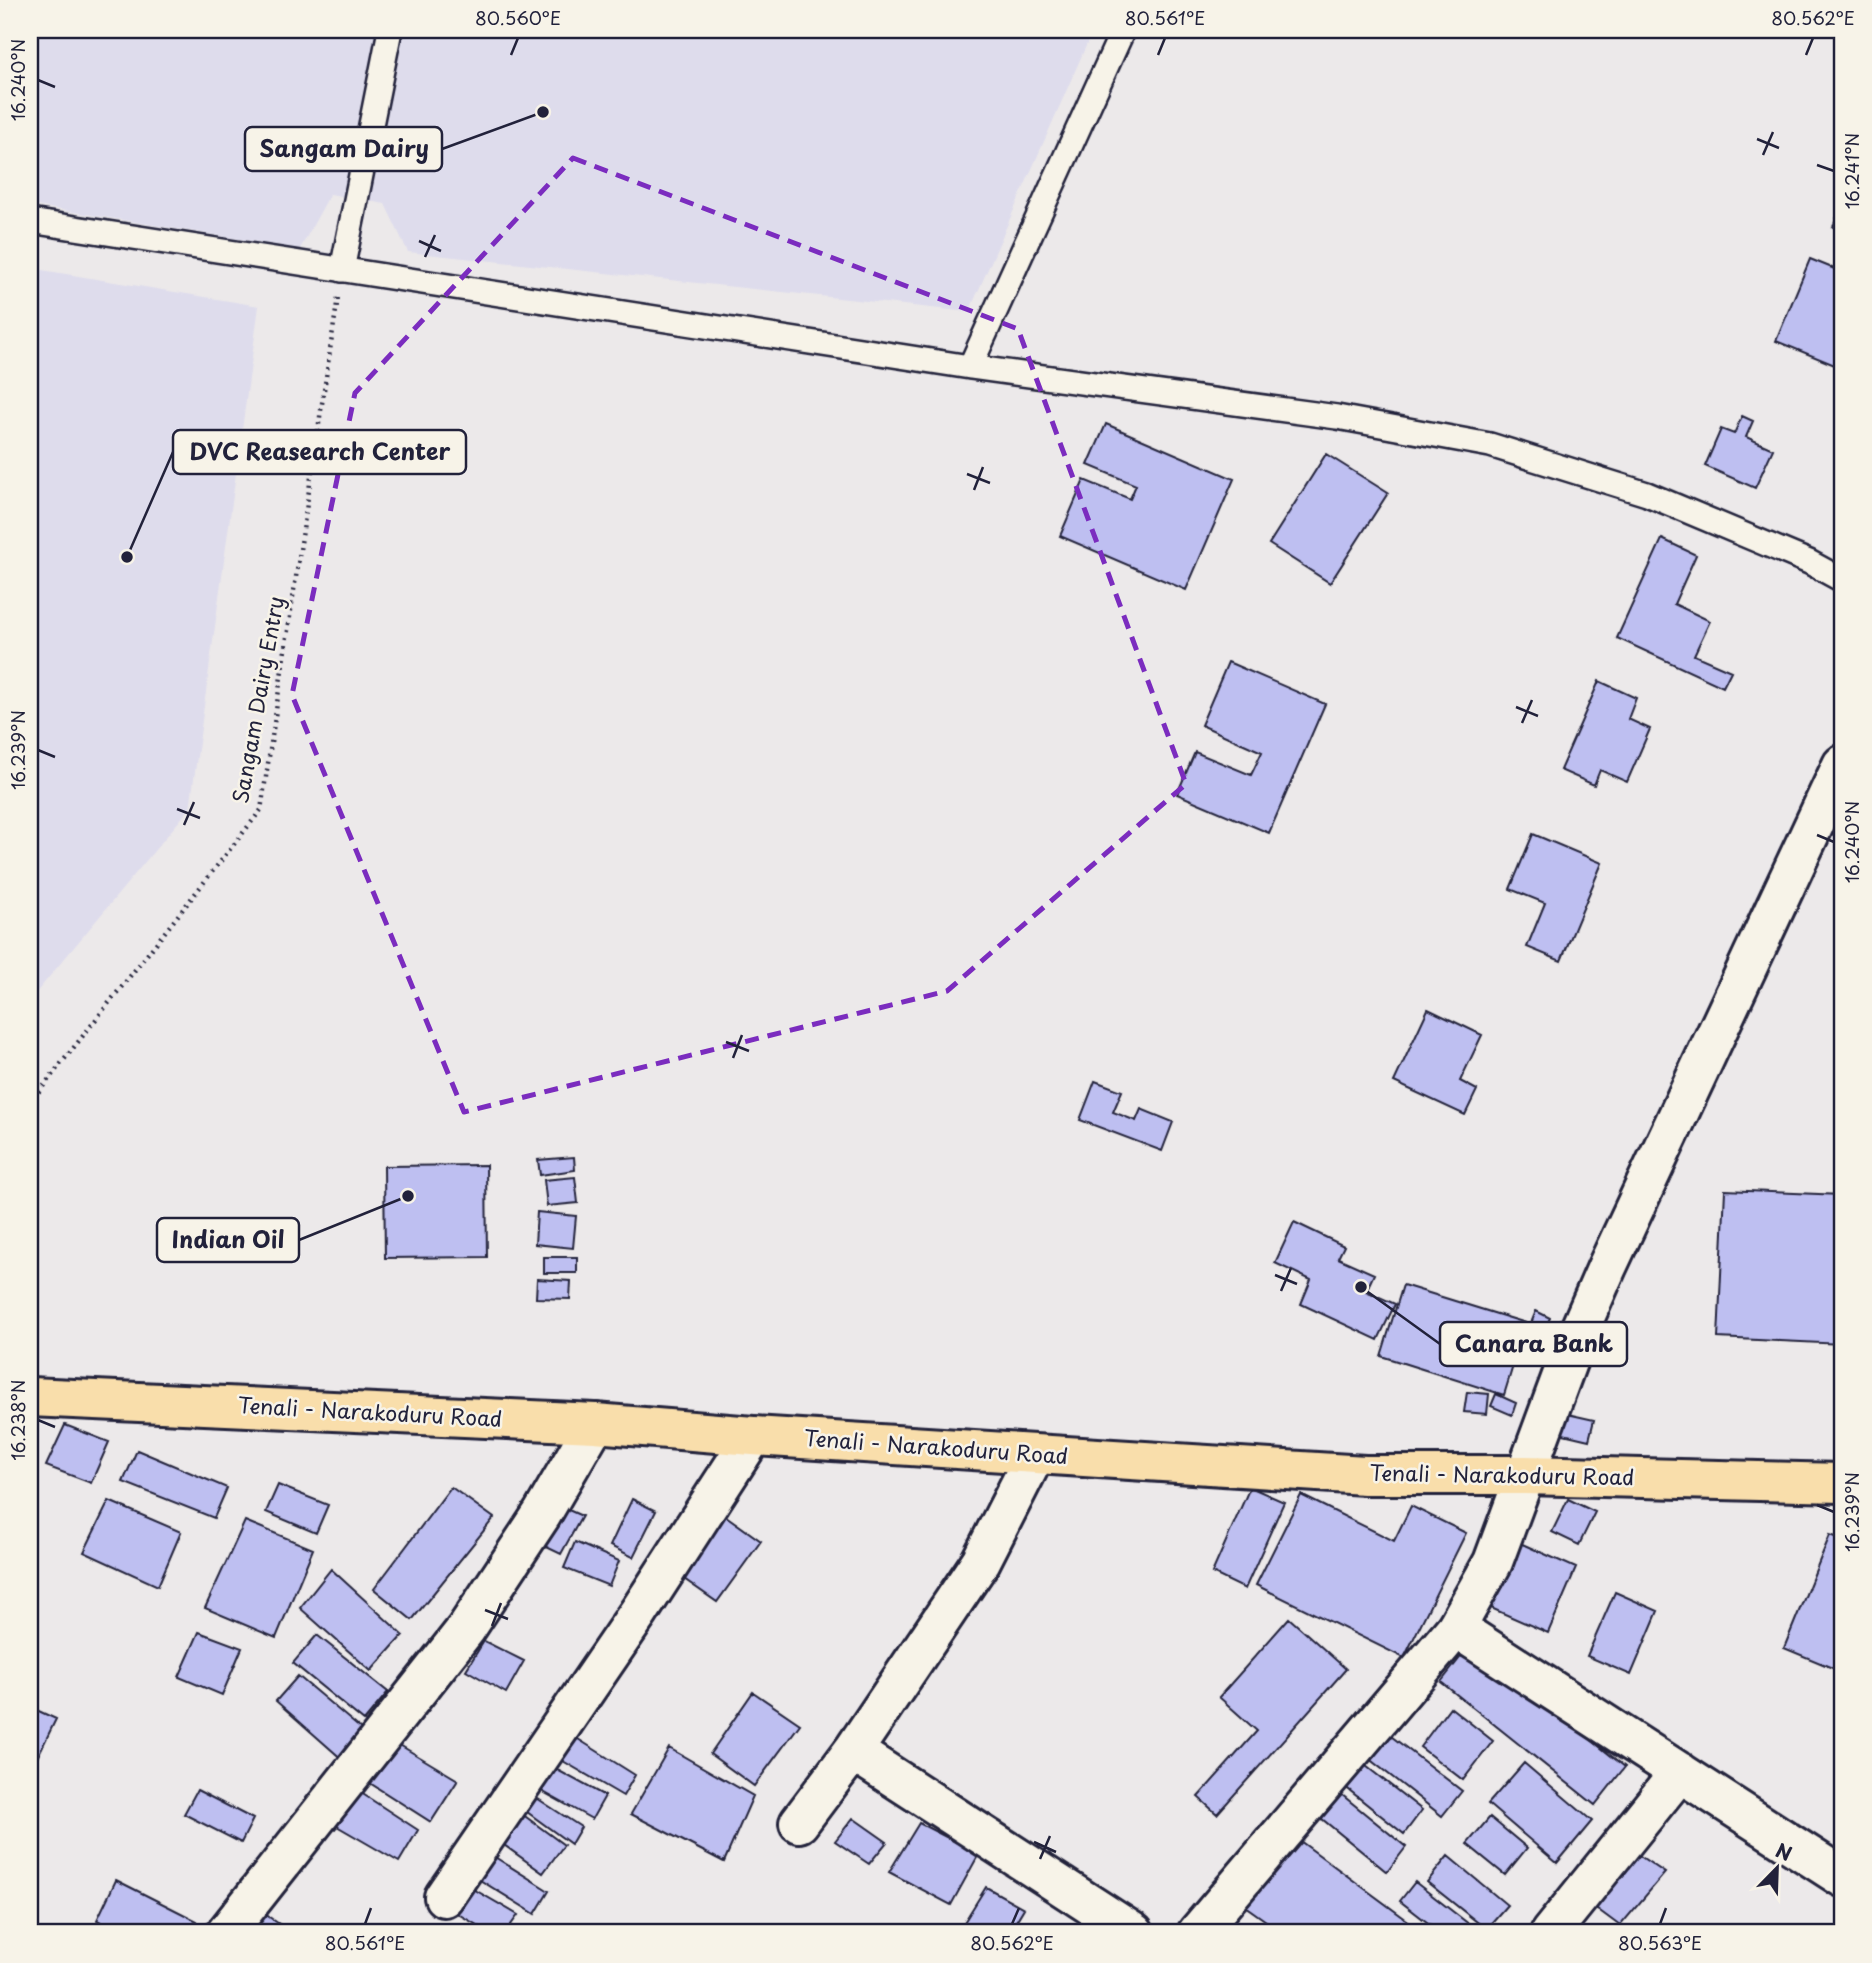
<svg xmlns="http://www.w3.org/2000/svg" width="1872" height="1963" font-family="'Playpen Sans',sans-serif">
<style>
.built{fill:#dedcec}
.building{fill:#bebff1;stroke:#22223b;stroke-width:2}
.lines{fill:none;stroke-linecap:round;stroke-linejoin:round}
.service-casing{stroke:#22223b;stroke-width:28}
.minor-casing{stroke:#22223b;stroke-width:44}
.secondary-casing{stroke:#22223b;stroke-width:44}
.primary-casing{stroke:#22223b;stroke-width:44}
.path{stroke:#22223b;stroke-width:4.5;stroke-dasharray:2 5;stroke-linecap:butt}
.service{stroke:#f7f3e8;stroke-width:23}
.minor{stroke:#f7f3e8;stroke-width:38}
.secondary{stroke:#f7f3e8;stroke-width:38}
.primary{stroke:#f9deab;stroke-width:38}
.marked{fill:none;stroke:#7b2cbf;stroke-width:5;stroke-dasharray:14 9;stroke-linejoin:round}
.ticks{fill:none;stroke:#22223b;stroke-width:2.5}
.labels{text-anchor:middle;stroke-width:5;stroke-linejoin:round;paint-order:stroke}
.street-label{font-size:21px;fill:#22223b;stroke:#f7f3e8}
.leader{fill:none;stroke:#22223b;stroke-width:2.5}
.callout-dot{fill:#22223b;stroke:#f7f3e8;stroke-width:2.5}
.callout{fill:#f7f3e8;stroke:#22223b;stroke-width:2.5}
.callout-label{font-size:23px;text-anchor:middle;font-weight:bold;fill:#22223b}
.neatline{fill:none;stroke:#22223b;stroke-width:2.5}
.ticks-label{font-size:18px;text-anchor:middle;fill:#22223b}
</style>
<rect width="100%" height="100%" fill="#ece9ea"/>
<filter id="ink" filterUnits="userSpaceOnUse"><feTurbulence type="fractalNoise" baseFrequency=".0143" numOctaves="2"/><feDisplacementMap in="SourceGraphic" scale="14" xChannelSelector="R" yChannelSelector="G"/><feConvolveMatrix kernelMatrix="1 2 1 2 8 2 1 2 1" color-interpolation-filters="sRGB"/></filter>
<g filter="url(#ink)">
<path class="built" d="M 30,30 L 1093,30 L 969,312 L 408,252 L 385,204 L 330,194 L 300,249 L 30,205 Z
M 30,268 L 259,306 L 190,808 L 30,1000 Z"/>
<path class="building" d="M 1842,204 L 1842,231 L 1833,227 Z
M 1810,259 L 1842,272 L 1842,368 L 1776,341 Z
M 1742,416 L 1753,421 L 1746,437 L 1773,449 L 1755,488 L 1705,466 L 1721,429 L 1734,434 Z
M 1106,424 L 1234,479 L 1186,590 L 1060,536 L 1084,480 L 1130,499 L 1136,485 L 1088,465 Z
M 1326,454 L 1388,493 L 1330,583 L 1269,544 Z
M 1662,539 L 1696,555 L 1674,604 L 1710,621 L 1694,655 L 1731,671 L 1723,687 L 1617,638 Z
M 1228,662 L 1325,704 L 1269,833 L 1177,794 L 1195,752 L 1251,775 L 1262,752 L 1201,725 Z
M 1599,681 L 1636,698 L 1628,719 L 1650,729 L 1627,782 L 1600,770 L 1594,785 L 1560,770 Z
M 1533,834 L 1602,863 L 1561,961 L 1527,947 L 1545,903 L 1510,889 Z
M 1428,1009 L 1482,1035 L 1460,1081 L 1477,1090 L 1465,1115 L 1394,1082 Z
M 1095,1081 L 1122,1091 L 1113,1112 L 1136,1121 L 1141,1109 L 1173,1122 L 1162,1151 L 1080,1120 Z
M 574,1157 L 575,1170 L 540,1175 L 538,1160 Z
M 486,1165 L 487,1257 L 385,1258 L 384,1166 Z
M 575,1177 L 578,1203 L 547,1206 L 544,1180 Z
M 1725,1190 L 1842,1195 L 1842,1344 L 1718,1338 Z
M 537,1212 L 576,1216 L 573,1248 L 535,1244 Z
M 1294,1222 L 1344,1246 L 1338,1258 L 1374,1274 L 1366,1291 L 1395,1304 L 1378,1340 L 1301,1304 L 1311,1280 L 1275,1263 Z
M 544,1257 L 577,1257 L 577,1273 L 544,1273 Z
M 537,1279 L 571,1281 L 570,1299 L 536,1298 Z
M 1403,1285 L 1526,1323 L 1504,1395 L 1381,1356 Z
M 1536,1311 L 1550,1318 L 1540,1339 L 1527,1333 Z
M 1467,1392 L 1489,1394 L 1487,1414 L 1464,1412 Z
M 1496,1394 L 1516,1403 L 1512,1415 L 1491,1406 Z
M 1563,1413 L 1594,1420 L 1589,1440 L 1559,1433 Z
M 65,1425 L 109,1442 L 91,1483 L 46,1466 Z
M 137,1450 L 227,1488 L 214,1518 L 123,1482 Z
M 278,1485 L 328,1505 L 316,1533 L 266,1512 Z
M 451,1487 L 494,1518 L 412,1620 L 374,1589 Z
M 1250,1487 L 1284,1502 L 1245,1589 L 1212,1573 Z
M 1301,1495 L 1394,1541 L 1411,1506 L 1466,1533 L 1404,1658 L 1256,1585 Z
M 632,1499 L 656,1511 L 633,1557 L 610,1546 Z
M 1568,1499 L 1595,1512 L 1579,1545 L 1552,1532 Z
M 109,1501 L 181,1532 L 158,1586 L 84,1552 Z
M 555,1504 L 582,1516 L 561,1554 L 534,1541 Z
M 719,1511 L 761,1541 L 717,1602 L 674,1572 Z
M 245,1521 L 313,1549 L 276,1638 L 205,1608 Z
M 1830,1535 L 1842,1539 L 1842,1672 L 1784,1648 Z
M 575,1542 L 619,1561 L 609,1586 L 564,1568 Z
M 1520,1543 L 1576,1568 L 1548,1633 L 1491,1608 Z
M 331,1569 L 403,1635 L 371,1671 L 300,1608 Z
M 1615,1592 L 1658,1611 L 1631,1675 L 1587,1656 Z
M 1289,1618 L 1346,1669 L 1217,1814 L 1198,1797 L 1257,1731 L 1219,1697 Z
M 199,1632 L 242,1648 L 222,1695 L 179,1677 Z
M 317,1635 L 388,1692 L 364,1721 L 293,1663 Z
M 484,1641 L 524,1661 L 506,1693 L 466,1670 Z
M 1471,1644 L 1625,1767 L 1595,1805 L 1441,1682 Z
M 298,1676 L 367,1734 L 344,1761 L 276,1701 Z
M 753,1692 L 800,1724 L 754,1786 L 710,1754 Z
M 30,1707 L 56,1719 L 36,1760 L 30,1757 Z
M 1450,1707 L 1493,1741 L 1463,1780 L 1420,1747 Z
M 1387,1733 L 1462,1791 L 1442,1816 L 1368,1758 Z
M 570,1734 L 635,1775 L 623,1796 L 556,1757 Z
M 393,1741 L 458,1780 L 431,1822 L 362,1778 Z
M 669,1748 L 753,1796 L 724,1862 L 631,1814 Z
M 1357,1759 L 1422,1810 L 1404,1834 L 1338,1781 Z
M 1524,1763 L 1592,1821 L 1557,1863 L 1488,1804 Z
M 550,1766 L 605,1796 L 592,1819 L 538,1789 Z
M 355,1789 L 418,1830 L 399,1862 L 330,1822 Z
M 197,1790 L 253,1819 L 241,1843 L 184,1814 Z
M 1336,1790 L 1406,1847 L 1387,1872 L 1316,1814 Z
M 532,1795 L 581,1827 L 571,1844 L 523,1809 Z
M 522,1814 L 564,1845 L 543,1873 L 497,1840 Z
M 1490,1817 L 1527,1848 L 1505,1875 L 1467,1844 Z
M 853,1818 L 887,1842 L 869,1864 L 835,1841 Z
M 919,1823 L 979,1854 L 951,1905 L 889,1872 Z
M 1296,1838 L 1411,1923 L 1404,1933 L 1283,1933 L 1245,1906 Z
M 1622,1844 L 1665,1873 L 1620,1926 L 1589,1903 Z
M 490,1854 L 549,1891 L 535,1914 L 475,1877 Z
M 1448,1856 L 1507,1905 L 1486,1929 L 1427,1882 Z
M 116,1880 L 197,1921 L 191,1933 L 123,1933 L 97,1920 Z
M 1415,1882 L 1479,1932 L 1479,1933 L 1441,1933 L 1400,1901 Z
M 463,1883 L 518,1915 L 505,1933 L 491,1933 L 446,1907 Z
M 986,1887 L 1024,1908 L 1009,1933 L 980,1933 L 963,1924 Z
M 262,1912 L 292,1933 L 246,1933 Z"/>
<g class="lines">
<defs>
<path id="service" d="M 30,221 L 970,367 L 1337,417 L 1490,445 L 1647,494 L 1809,562 L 1842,580
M 342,270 L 390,30
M 970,367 L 1123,30"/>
<path id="minor" d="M 1456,1628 L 1842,1877
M 853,1751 L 1134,1933
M 799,1823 L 853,1751 L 981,1561 L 1035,1455
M 444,1897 L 639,1612 L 753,1436
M 226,1933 L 466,1629 L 542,1514 L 595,1423
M 1550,1933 L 1680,1772"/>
<path id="secondary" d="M 1197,1933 L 1456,1628 L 1493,1562 L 1576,1338 L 1607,1267 L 1842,765"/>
<path id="primary" d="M 30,1397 L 595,1423 L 753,1436 L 1365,1475 L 1525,1475 L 1842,1483"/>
</defs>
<use href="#service" class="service-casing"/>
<use href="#minor" class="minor-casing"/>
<use href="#secondary" class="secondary-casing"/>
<use href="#primary" class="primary-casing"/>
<path class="path" d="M 30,1103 L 261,810 L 338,297"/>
<use href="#service" class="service"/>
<use href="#minor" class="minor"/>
<use href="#secondary" class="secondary"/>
<use href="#primary" class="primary"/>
</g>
</g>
<path class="marked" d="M 573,158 L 1018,329 L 1186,784 L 947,991 L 464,1112 L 292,695 L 355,393 Z"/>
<path class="ticks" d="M 511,55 L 518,38M 1158,55 L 1165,38M 1806,55 L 1813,38M 38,80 L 55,87M 1757,139 L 1779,148M 1763,155 L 1773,132M 1817,165 L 1834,171M 419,241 L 441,251M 425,257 L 435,235M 967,474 L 990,483M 974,490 L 983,467M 1516,707 L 1538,716M 1522,723 L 1532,700M 38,750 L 55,757M 177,809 L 200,818M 184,825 L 194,802M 1817,835 L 1834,842M 726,1042 L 749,1051M 733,1058 L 742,1035M 1275,1275 L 1297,1284M 1281,1291 L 1291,1268M 38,1420 L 55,1427M 1817,1505 L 1834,1512M 485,1610 L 508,1619M 492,1626 L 501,1603M 1034,1842 L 1056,1852M 1040,1859 L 1050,1836M 365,1924 L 371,1908M 1012,1924 L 1019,1908M 1660,1924 L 1666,1908"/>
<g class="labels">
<g class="street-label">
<text transform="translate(259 700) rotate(-80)" y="7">Sangam Dairy Entry</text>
<text transform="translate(370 1413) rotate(3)" y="7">Tenali - Narakoduru Road</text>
<text transform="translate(936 1448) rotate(4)" y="7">Tenali - Narakoduru Road</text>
<text transform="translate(1502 1476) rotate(1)" y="7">Tenali - Narakoduru Road</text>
</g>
</g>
<path class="leader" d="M543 112L442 149M127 557L173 452M408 1196L299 1240M1361 1287L1440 1344"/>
<g class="callout-dot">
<circle cx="543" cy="112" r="7"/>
<circle cx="127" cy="557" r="7"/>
<circle cx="408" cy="1196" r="7"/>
<circle cx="1361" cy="1287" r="7"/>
</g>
<g class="callout">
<rect x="245" y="127" width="197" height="44" rx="7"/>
<rect x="173" y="430" width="293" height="44" rx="7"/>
<rect x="157" y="1218" width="142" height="44" rx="7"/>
<rect x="1440" y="1322" width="187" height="44" rx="7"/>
</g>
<g class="callout-label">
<text x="344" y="157">Sangam Dairy</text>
<text x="320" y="460">DVC Reasearch Center</text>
<text x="228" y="1248">Indian Oil</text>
<text x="1534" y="1352">Canara Bank</text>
</g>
<rect width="1872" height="1963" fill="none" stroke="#f7f3e8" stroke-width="77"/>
<g transform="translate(1777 1868) rotate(23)" stroke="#f7f3e8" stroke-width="5" paint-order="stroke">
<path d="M0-5L12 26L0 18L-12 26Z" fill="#22223b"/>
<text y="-10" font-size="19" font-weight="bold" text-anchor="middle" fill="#22223b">N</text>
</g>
<rect x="38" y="38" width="1796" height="1886" class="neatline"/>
<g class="ticks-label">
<text x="518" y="25">80.560°E</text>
<text x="1165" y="25">80.561°E</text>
<text x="1813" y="25">80.562°E</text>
<text transform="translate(19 80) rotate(-90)" y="6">16.240°N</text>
<text transform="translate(1853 171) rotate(-90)" y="6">16.241°N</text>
<text transform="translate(19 750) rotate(-90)" y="6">16.239°N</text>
<text transform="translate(1853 842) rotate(-90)" y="6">16.240°N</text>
<text transform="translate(19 1420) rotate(-90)" y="6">16.238°N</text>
<text transform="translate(1853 1512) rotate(-90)" y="6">16.239°N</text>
<text x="365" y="1950">80.561°E</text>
<text x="1012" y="1950">80.562°E</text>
<text x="1660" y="1950">80.563°E</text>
</g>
</svg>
